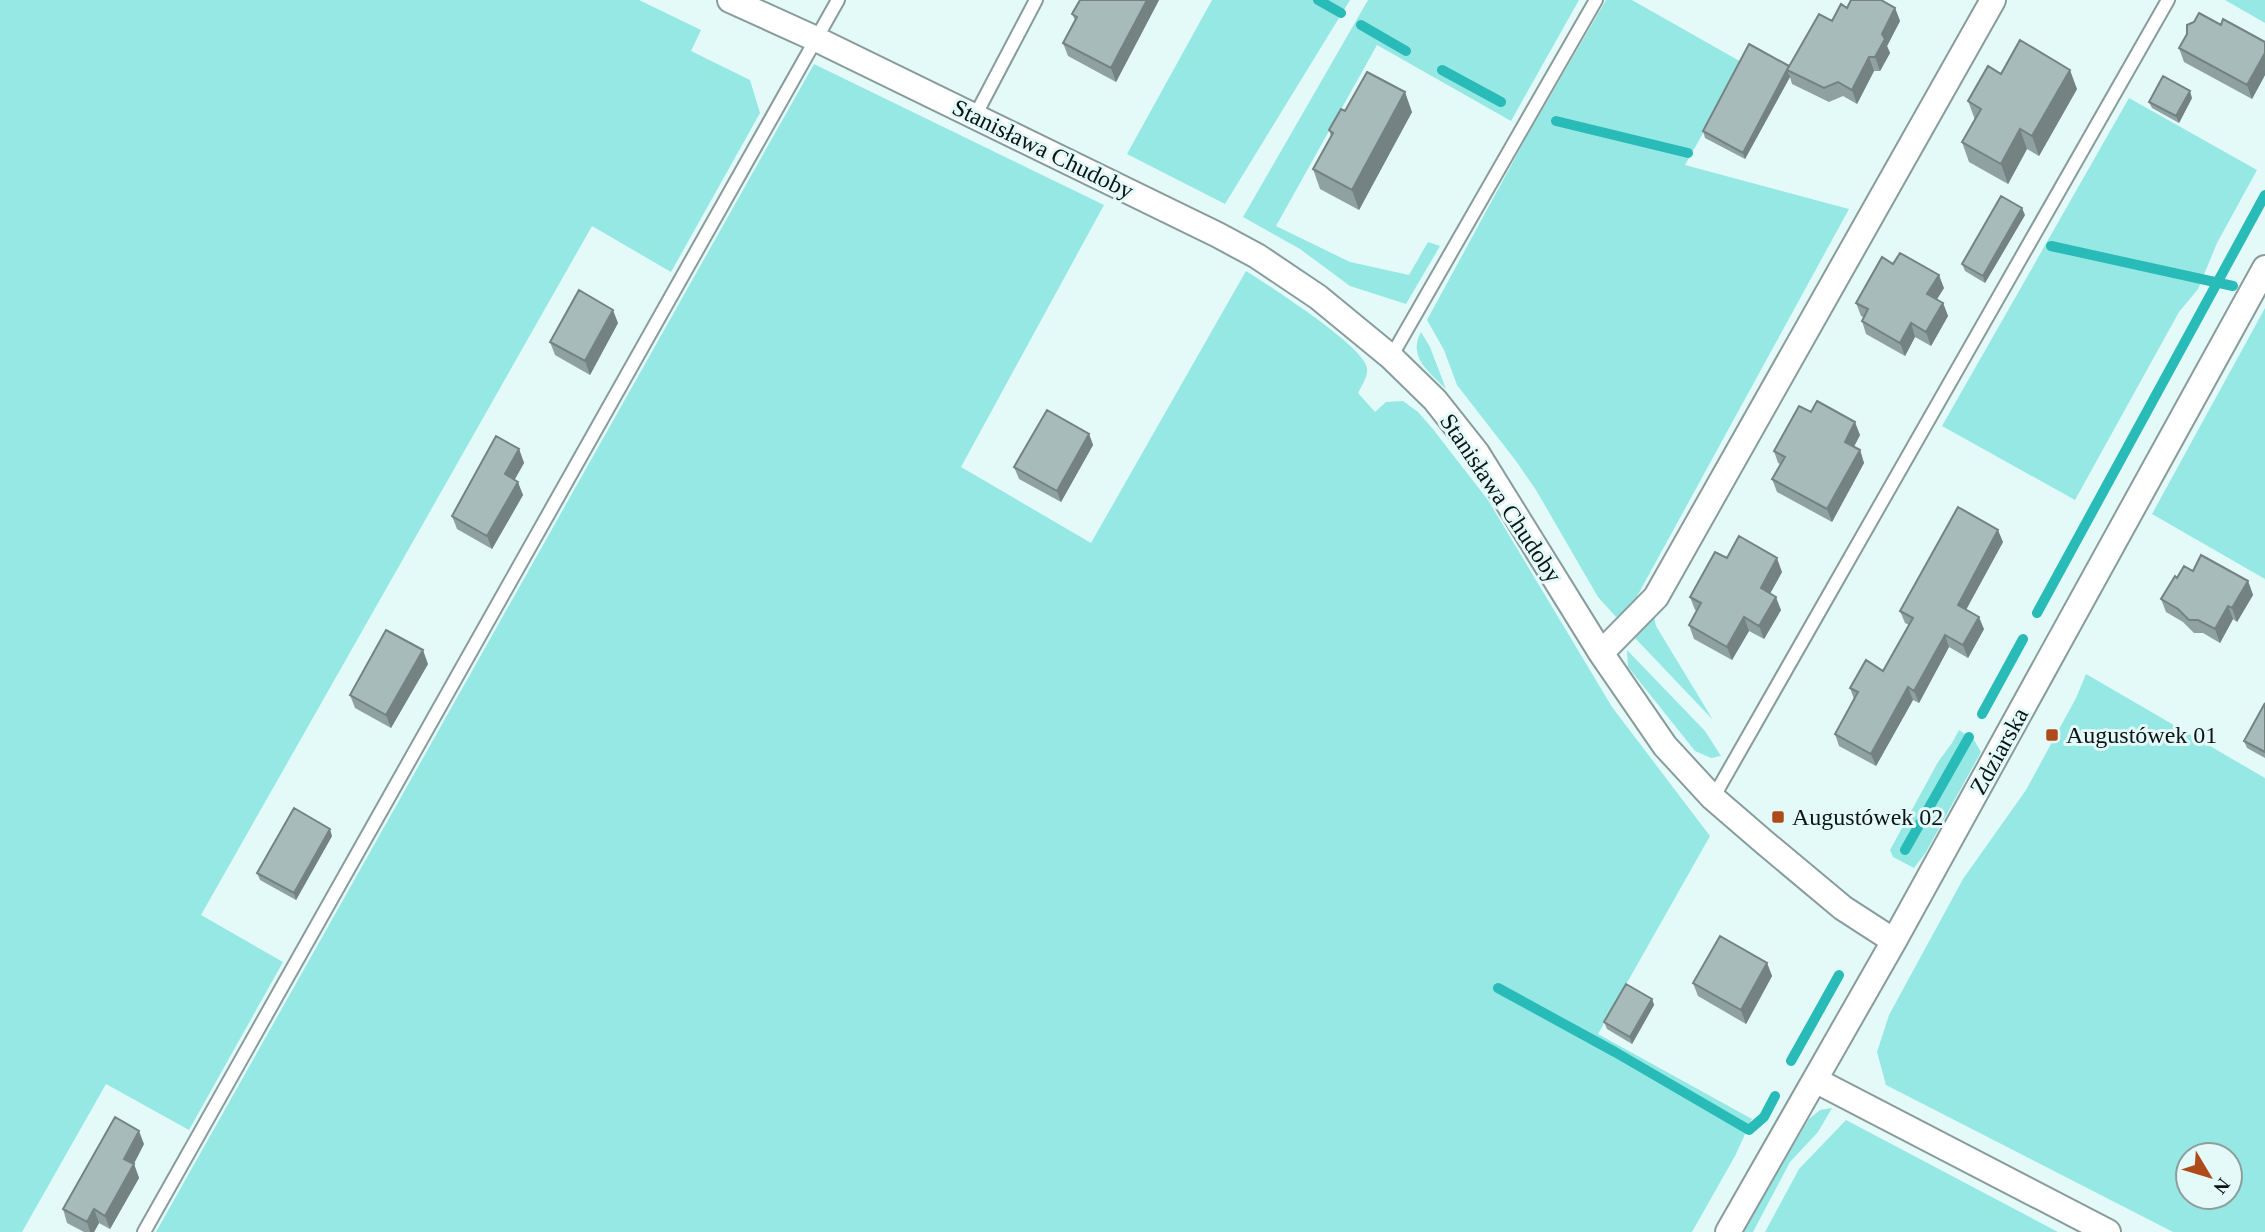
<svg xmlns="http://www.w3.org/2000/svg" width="2265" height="1232" font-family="Georgia,serif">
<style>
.green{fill:#95e8e4;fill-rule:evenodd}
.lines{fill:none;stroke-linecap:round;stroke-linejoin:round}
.stream{stroke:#29bbb7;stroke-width:10}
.service-casing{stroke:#889c9b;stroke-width:16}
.minor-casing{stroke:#889c9b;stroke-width:28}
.service{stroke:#fff;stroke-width:12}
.minor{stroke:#fff;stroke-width:24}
.wall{fill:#8fa1a0}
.shaded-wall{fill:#748382}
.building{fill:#a6bbba;stroke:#748382;stroke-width:2}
.poi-dot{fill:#af4a1b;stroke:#e4faf9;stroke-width:2.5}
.labels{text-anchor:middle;stroke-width:6;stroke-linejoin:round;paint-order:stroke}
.street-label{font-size:24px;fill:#0d1514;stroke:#e4faf9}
.poi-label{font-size:24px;fill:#0d1514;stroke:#e4faf9;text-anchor:start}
</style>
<rect width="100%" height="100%" fill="#e4faf9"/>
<path class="green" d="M 0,0 L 639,0 L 701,30 L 691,51 L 750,80 L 760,113 L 671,272 L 592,226 L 201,915 L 283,962 L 189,1130 L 106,1084 L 22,1232 L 0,1232 Z
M 1212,0 L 1350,0 L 1225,204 L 1127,154 Z
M 1368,0 L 1579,0 L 1511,121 L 1377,45 L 1276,226 L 1350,262 L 1409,275 L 1428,242 L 1440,246 L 1406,304 L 1350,286 L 1300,249 L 1243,217 Z
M 1606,0 L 1632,0 L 1743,63 L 1685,165 L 1849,209 L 1635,600 L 1628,610 L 1616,617 L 1598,597 L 1536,490 L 1516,461 L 1457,385 L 1444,350 L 1427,320 L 1526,138 Z
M 2225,0 L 2265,0 L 2265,23 Z
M 814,64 L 1104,205 L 961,467 L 1091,543 L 1246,271 C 1268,285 1364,346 1367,368 C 1368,377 1362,385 1358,393 L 1375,412 L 1386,402 L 1403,401 L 1418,412 L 1432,428 L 1488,500 L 1612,707 L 1710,836 L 1598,1034 L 1752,1119 L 1735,1156 L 1692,1232 L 156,1232 Z
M 2129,98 L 2257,170 L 2217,243 L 2198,289 L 2179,312 L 2075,500 L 1942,426 Z
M 2265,308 L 2265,579 L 2152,514 Z
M 1421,332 L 1430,347 L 1446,389 C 1430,373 1407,357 1421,332 Z
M 1654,617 L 1656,626 L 1713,720 L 1635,638 Z
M 1627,650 L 1705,731 L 1721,756 L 1711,758 L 1695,751 L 1628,667 Z
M 2086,674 L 2265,778 L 2265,1232 L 2173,1232 L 1886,1085 L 1877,1052 L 1889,1015 L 1963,879 L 2026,790 L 2076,698 ZM 2230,1155 L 2230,1197 L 2188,1197 L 2188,1155 Z
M 1959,730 L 1974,740 L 1981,752 L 1926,852 L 1914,868 L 1893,857 L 1890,850 L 1938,762 L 1952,743 Z
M 1832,1108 L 1818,1132 L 1790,1162 L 1753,1232 L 1742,1232 L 1809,1119 L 1820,1110 Z
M 1846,1120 L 2058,1232 L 1765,1232 L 1799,1169 Z"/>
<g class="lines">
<path class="stream" d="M 1318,0 L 1341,13
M 1361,25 L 1406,51
M 1442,70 L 1501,102
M 1556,121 L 1688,153
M 2051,246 L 2233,286
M 2037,613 L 2265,195
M 1982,714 L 2023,639
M 1905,850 L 1969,737
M 1498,988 L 1615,1052 L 1749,1130 L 1764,1117 L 1775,1096
M 1791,1061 L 1839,975"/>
<defs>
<path id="service" d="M 975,116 L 1036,0
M 1391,357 L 1596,0
M 1713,798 L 2168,0
M 144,1232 L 838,0"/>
<path id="minor" d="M 730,0 L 816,39 L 1218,235 L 1257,256 L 1318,297 L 1391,357 L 1435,400 L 1477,453 L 1601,653 L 1665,746 L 1713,798 L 1764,842 L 1843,908 L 1894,941
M 1601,653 L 1656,597 L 1993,0
M 1815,1080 L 2108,1232
M 1728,1232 L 1894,941 L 2265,268"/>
</defs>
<use href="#service" class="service-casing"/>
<use href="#minor" class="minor-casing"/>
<use href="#service" class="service"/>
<use href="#minor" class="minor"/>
</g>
<path class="wall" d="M 1159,0 L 1116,82 L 1068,56 L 1063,43 L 1075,20 L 1072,14 Z
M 1847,8 L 1895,8 L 1900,21 L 1887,46 L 1890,53 L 1880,71 L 1874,71 L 1857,104 L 1843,96 L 1829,102 L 1792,84 L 1790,77 L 1745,159 L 1705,138 L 1703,131 L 1790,66 L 1832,21 Z
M 2221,25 L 2265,42 L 2265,75 L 2252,99 L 2184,62 L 2179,48 Z
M 2001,74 L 2077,89 L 2039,156 L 2027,149 L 2008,184 L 1969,162 L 1962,142 L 1975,120 L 1968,101 Z
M 2192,98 L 2179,123 L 2152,108 L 2149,102 Z
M 1345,111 L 1412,112 L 1359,210 L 1320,189 L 1313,169 L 1331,136 L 1329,130 Z
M 2025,215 L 1985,283 L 1965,271 L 1962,264 Z
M 1893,264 L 1944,288 L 1937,299 L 1943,303 L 1948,316 L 1931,346 L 1915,337 L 1905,356 L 1866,334 L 1862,321 L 1863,317 L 1861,316 L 1856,303 Z
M 618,323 L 590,375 L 555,355 L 550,342 Z
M 1811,412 L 1860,435 L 1854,447 L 1860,450 L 1864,463 L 1832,522 L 1777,492 L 1772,479 L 1780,464 L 1778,463 L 1774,451 Z
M 1089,434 L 1093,445 L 1061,502 L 1019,479 L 1014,467 Z
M 519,449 L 524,463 L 514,480 L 523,495 L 492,549 L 457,529 L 452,516 Z
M 2003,542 L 1966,610 L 1984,629 L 1968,658 L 1949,647 L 1919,703 L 1913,700 L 1876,766 L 1839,746 L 1835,734 L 1854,699 L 1850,688 L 1883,671 L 1909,625 L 1905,623 L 1900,611 Z
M 1727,558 L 1782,572 L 1770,593 L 1781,610 L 1764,639 L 1749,631 L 1732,660 L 1694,639 L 1689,625 L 1697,611 L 1695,610 L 1690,597 Z
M 2193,571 L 2248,581 L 2253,595 L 2237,622 L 2233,619 L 2220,643 L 2203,633 L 2194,633 L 2183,622 L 2166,612 L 2161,599 L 2177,578 Z
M 428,664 L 391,728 L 355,708 L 350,695 Z
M 2265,703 L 2265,758 L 2247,748 L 2244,741 Z
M 332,836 L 296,900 L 260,880 L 257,873 Z
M 1767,963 L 1772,976 L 1746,1024 L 1698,996 L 1693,983 Z
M 1652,999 L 1654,1005 L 1632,1044 L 1607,1029 L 1604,1022 Z
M 144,1144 L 134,1164 L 139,1178 L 110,1229 L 99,1223 L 94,1232 L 84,1232 L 67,1223 L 63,1209 Z"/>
<path class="shaded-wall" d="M 1147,0 L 1159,0 L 1116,82 L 1111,68 Z
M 1895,8 L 1900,21 L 1887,46 L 1890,53 L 1880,71 L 1875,57 L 1882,34 Z
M 2265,53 L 2265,75 L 2252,99 L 2247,85 Z
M 1869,57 L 1874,71 L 1857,104 L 1852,90 Z
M 1789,66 L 1787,70 L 1790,77 L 1745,159 L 1743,153 Z
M 2070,70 L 2077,89 L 2039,156 L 2032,136 Z
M 2190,91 L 2192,98 L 2179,123 L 2176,116 Z
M 1405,92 L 1412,112 L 1359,210 L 1352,190 Z
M 2020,129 L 2027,149 L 2008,184 L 2001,164 Z
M 2022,208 L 2025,215 L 1985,283 L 1983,276 Z
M 1939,275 L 1944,288 L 1932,307 L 1927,294 Z
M 1943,303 L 1948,316 L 1931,346 L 1926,332 Z
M 613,310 L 618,323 L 590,375 L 585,361 Z
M 1911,323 L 1915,337 L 1905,356 L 1900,343 Z
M 1855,422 L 1860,435 L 1849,455 L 1845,442 Z
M 1089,434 L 1093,445 L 1061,502 L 1057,491 Z
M 519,449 L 524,463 L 510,488 L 505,474 Z
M 1860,450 L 1864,463 L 1832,522 L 1827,509 Z
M 518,482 L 523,495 L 492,549 L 487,536 Z
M 1998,530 L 2003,542 L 1962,617 L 1958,605 Z
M 1777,558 L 1782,572 L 1766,601 L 1761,588 Z
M 2248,581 L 2253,595 L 2237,622 L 2232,608 Z
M 1776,597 L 1781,610 L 1764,639 L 1759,626 Z
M 2228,606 L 2233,619 L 2220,643 L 2215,629 Z
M 1744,617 L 1749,631 L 1732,660 L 1727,647 Z
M 1979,617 L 1984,629 L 1968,658 L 1963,645 Z
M 1945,635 L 1949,647 L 1919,703 L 1914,691 Z
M 423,650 L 428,664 L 391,728 L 386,715 Z
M 1908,687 L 1913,700 L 1876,766 L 1871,754 Z
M 330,829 L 332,836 L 296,900 L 294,893 Z
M 1767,963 L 1772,976 L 1746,1024 L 1741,1010 Z
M 1652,999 L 1654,1005 L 1632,1044 L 1630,1037 Z
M 139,1131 L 144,1144 L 129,1172 L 124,1159 Z
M 134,1164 L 139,1178 L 110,1229 L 105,1216 Z
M 94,1209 L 99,1223 L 94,1232 L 90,1232 L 87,1222 Z"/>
<path class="building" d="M 1080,0 L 1147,0 L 1111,68 L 1063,43 L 1077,17 L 1072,14 Z
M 1851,0 L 1881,0 L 1895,8 L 1882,34 L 1885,39 L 1875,57 L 1869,57 L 1852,90 L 1838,82 L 1824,88 L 1787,70 L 1819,14 L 1832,21 L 1841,4 L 1847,8 Z
M 2199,13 L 2221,25 L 2223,19 L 2265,42 L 2265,53 L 2247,85 L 2179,48 L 2187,34 L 2187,25 L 2194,22 Z
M 2020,40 L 2070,70 L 2032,136 L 2020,129 L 2001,164 L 1962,142 L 1981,109 L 1968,101 L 1988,66 L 2001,74 Z
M 1749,44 L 1789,66 L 1743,153 L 1703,131 Z
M 1367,72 L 1405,92 L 1352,190 L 1313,169 L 1333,133 L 1329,130 L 1341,109 L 1345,111 Z
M 2163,76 L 2190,91 L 2176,116 L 2149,102 Z
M 2001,196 L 2022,208 L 1983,276 L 1962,264 Z
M 1900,253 L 1939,275 L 1927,294 L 1943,303 L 1926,332 L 1911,323 L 1900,343 L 1862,321 L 1868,309 L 1856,303 L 1882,257 L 1893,264 Z
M 579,290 L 613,310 L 585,361 L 550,342 Z
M 1817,401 L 1855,422 L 1845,442 L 1860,450 L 1827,509 L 1772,479 L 1785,457 L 1774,451 L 1799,406 L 1811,412 Z
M 1047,410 L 1089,434 L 1057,491 L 1014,467 Z
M 496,436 L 519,449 L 505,474 L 518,482 L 487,536 L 452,516 Z
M 1958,507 L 1998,530 L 1958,605 L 1979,617 L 1963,645 L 1945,635 L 1914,691 L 1908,687 L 1871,754 L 1835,734 L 1858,692 L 1850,688 L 1866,660 L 1883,671 L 1913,618 L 1900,611 Z
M 1739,536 L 1777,558 L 1761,588 L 1776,597 L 1759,626 L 1744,617 L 1727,647 L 1689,625 L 1701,603 L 1690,597 L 1715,552 L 1727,558 Z
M 2201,555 L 2248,581 L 2232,608 L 2228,606 L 2215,629 L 2198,620 L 2189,620 L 2178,609 L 2161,599 L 2175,576 L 2177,578 L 2184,566 L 2193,571 Z
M 386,630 L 423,650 L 386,715 L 350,695 Z
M 2265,703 L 2265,752 L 2244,741 Z
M 294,808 L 330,829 L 294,893 L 257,873 Z
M 1720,936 L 1767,963 L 1741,1010 L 1693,983 Z
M 1626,984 L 1652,999 L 1630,1037 L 1604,1022 Z
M 115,1117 L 139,1131 L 124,1159 L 134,1164 L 105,1216 L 94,1209 L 87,1222 L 63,1209 Z"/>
<g class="poi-dot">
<rect x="2045" y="728" width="14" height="14" rx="3.5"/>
<rect x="1771" y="810" width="14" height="14" rx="3.5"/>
</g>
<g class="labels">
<g class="street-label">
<text transform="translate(1043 149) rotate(26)" y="8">Stanisława Chudoby</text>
<text transform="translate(1501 498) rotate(56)" y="8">Stanisława Chudoby</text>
<text transform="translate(1999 751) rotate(-61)" y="8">Zdziarska</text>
</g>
<g class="poi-label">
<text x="2066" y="743">Augustówek 01</text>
<text x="1792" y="825">Augustówek 02</text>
</g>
</g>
<g transform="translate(2209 1176) rotate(128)"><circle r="33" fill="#e4faf9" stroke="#8e9e9d" stroke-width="2"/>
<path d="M0-5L12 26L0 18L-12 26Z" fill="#af4a1b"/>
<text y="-10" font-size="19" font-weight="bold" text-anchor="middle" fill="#0d1514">N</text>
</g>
</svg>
